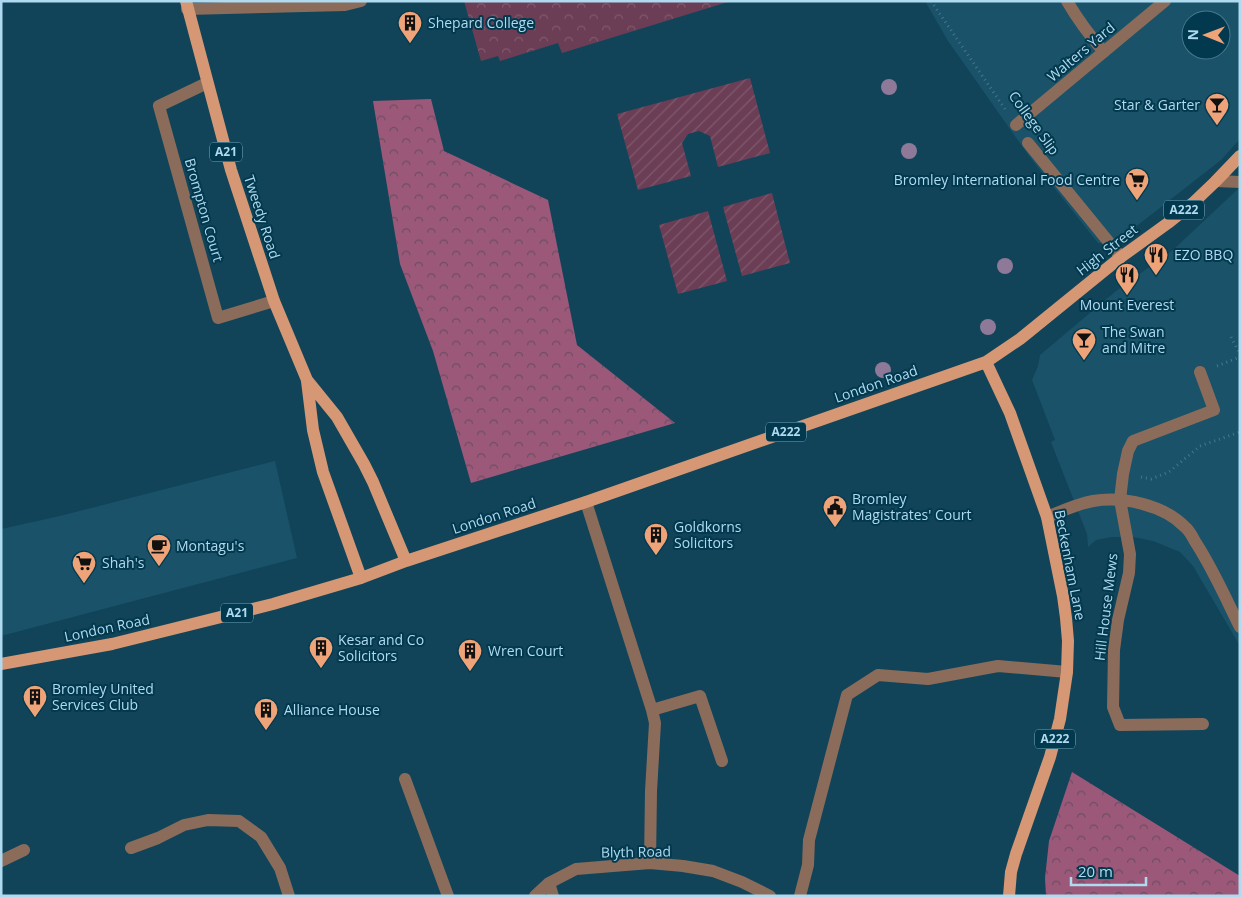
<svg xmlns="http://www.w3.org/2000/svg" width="1241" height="897" font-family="'Open Sans',sans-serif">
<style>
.built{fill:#195269;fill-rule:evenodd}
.forest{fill:url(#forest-crowns)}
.park{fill:url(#park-crowns)}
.garden{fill:url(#garden-furrows)}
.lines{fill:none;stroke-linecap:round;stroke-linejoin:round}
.path{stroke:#47778c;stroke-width:3;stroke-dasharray:1 4;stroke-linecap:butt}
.minor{stroke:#8b6c5b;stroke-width:12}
.major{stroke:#d69774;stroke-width:12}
.tree{fill:#8e7a98}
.labels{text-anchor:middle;stroke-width:4;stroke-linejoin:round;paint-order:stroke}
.shield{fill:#02394e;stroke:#7caabf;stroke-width:1}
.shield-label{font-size:12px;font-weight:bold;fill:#b0daef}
.poi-label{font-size:14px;fill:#b0daef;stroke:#02394e;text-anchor:start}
.street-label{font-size:14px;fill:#b0daef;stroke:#02394e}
</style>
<defs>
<pattern id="forest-crowns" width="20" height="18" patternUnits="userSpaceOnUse" patternTransform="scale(1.25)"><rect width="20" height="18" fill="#9b5879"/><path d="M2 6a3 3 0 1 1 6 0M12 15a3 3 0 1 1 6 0" fill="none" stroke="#6d4e63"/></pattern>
<pattern id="park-crowns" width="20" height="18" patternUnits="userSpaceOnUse" patternTransform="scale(1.25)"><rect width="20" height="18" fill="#6c3e55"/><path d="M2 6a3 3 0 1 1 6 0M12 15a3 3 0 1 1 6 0" fill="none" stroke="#7e596e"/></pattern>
<pattern id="garden-furrows" width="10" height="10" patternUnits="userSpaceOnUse" patternTransform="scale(1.25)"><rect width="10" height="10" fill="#6c3e55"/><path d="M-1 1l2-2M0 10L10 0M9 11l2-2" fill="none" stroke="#7e596e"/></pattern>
</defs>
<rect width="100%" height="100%" fill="#114459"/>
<path class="built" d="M 925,1 L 1240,1 L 1240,139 L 1221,160 L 1115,243 L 1098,243 L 1029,156 L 948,41 ZM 1191,20 L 1221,20 L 1221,50 L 1191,50 Z
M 1240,187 L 1240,646 L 1193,566 L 1180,552 L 1153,541 L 1133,537 L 1112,537 L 1096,540 L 1088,547 L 1087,534 L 1051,442 L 1055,440 L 1032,380 L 1038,366 L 1040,355 L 1116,291 L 1174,249 Z
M 275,461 L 297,558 L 1,636 L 1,529 L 60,516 Z"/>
<path class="forest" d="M 431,99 L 444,151 L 548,200 L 577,345 L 675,423 L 471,483 L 433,351 L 400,264 L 373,101 Z
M 1072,772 L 1240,876 L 1240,896 L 1046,896 L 1045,878 L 1049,841 Z"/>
<path class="park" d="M 464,1 L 731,1 L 562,53 L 558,43 L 500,61 L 498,56 L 481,61 Z"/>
<path class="garden" d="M 750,78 L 770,153 L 718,167 L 710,136 L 699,131 L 688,134 L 682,143 L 691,176 L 638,190 L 617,114 Z
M 772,193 L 790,263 L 742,276 L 723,207 Z
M 708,211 L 727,281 L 678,294 L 659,225 Z"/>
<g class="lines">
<path class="path" d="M 931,1 L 1005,109
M 1231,337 L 1240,354
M 1217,366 L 1240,357
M 1141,477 L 1151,479 L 1169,472 L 1200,446 L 1240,432"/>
<path class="minor" d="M 1067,1 C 1078,20 1090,36 1104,52
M 187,9 L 345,5 L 361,1
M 207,83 L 159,106 L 218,318 L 274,301
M 1016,125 L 1165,1
M 1028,143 L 1121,257
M 1216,181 L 1240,182
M 1200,372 L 1214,410 L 1133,441 L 1128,451 L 1123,474 L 1120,500 L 1130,554 L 1129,573 L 1118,620 L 1114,650 L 1113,707 L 1120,725 L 1203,724
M 586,502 L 652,710 L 655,723 L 651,791 L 650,863
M 1047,517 C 1062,511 1077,504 1093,501 C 1123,496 1164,505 1185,527 C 1190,531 1193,538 1196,543 C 1213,569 1226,599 1240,627
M 652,710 L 700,696 L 722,761
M 405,779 L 448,896
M 131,848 L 158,838 L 184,825 L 208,820 L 239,821 L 261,837 L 280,868 L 289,896
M 1,861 L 24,850
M 549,883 L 553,896
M 535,896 L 549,883 L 576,869 L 650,863 L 683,866 L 713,871 L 742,882 L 770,896
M 800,896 L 808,865 L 809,840 L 847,695 L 878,675 L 928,679 L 998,666 L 1067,672"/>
<path class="major" d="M 186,1 L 231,170 L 274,301 L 307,380 L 337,417 L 364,464 L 373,482 L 406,561
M 986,362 L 1010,413 L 1047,517 L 1063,596 L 1066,618 L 1068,641 L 1067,672 L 1060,719 L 1050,757 L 1016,854 L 1011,872 L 1009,896
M 307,381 L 313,430 L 323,472 L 361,578
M 1,664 L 112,644 L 273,604 L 361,578 L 406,561 L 586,502 L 986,362 L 1020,339 L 1121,257 L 1168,223 L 1193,203 L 1216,181 L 1240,156"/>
</g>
<g class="tree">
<circle cx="889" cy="87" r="8"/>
<circle cx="909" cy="151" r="8"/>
<circle cx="1005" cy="266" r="8"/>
<circle cx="988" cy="327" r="8"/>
<circle cx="883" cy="370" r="8"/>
</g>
<defs>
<symbol id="building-pin" viewBox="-11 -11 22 30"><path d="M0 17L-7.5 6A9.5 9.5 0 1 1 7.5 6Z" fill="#efa378" stroke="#02394e"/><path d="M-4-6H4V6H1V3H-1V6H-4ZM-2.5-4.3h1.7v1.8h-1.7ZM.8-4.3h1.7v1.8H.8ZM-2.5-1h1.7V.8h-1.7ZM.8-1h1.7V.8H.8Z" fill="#111"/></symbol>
<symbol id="bar-pin" viewBox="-11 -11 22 30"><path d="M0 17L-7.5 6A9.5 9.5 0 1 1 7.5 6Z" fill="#efa378" stroke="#02394e"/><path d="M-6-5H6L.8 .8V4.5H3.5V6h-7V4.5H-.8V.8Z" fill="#111"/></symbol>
<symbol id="supermarket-pin" viewBox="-11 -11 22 30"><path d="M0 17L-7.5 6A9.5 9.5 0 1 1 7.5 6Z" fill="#efa378" stroke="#02394e"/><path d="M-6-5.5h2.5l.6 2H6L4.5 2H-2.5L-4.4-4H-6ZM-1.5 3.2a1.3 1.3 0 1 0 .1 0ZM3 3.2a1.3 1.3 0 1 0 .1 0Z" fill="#111"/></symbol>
<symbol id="restaurant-pin" viewBox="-11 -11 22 30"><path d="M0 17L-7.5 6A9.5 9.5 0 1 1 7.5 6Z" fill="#efa378" stroke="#02394e"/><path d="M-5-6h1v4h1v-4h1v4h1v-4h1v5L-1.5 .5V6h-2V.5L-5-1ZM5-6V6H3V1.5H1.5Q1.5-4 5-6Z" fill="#111"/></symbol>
<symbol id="civic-pin" viewBox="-11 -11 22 30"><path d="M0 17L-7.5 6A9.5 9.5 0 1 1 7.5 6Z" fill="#efa378" stroke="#02394e"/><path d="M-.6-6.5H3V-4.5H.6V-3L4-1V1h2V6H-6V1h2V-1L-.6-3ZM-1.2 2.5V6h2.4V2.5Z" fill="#111"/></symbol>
<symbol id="cafe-pin" viewBox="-11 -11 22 30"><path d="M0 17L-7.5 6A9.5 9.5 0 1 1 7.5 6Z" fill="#efa378" stroke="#02394e"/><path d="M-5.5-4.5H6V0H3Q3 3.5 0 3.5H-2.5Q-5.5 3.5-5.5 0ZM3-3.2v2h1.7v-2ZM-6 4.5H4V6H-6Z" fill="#111"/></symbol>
</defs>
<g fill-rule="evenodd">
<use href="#building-pin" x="396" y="9" width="28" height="38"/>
<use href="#bar-pin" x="1203" y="91" width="28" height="38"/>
<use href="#supermarket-pin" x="1123" y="166" width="28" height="38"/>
<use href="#restaurant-pin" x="1142" y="241" width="28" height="38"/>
<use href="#restaurant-pin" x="1113" y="261" width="28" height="38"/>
<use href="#bar-pin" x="1070" y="326" width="28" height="38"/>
<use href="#civic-pin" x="821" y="493" width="28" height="38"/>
<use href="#building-pin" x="642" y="521" width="28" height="38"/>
<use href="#cafe-pin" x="145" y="532" width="28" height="38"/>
<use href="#supermarket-pin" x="70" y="549" width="28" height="38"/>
<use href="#building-pin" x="307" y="634" width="28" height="38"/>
<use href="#building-pin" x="456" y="637" width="28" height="38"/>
<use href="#building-pin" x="21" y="683" width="28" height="38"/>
<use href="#building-pin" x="252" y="696" width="28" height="38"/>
</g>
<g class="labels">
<g class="shield">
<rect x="210" y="142.5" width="32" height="19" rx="4"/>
<rect x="1164" y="200.5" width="40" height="19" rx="4"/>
<rect x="766" y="422.5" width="40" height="19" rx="4"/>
<rect x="221" y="603.5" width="32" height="19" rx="4"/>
<rect x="1035" y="729.5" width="40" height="19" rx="4"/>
</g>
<g class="shield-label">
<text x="226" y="156">A21</text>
<text x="1184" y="214">A222</text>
<text x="786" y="436">A222</text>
<text x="237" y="617">A21</text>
<text x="1055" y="743">A222</text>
</g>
<g class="poi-label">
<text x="428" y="28">Shepard College</text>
<text x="1200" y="110" text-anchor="end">Star &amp; Garter</text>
<text x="1120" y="185" text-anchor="end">Bromley International Food Centre</text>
<text x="1174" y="260">EZO BBQ</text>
<text x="1127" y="310" text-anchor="middle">Mount Everest</text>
<text x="1102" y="337">The Swan<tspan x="1102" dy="16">and Mitre</tspan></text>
<text x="852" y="504">Bromley<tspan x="852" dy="16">Magistrates' Court</tspan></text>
<text x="674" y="532">Goldkorns<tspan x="674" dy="16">Solicitors</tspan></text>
<text x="176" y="551">Montagu's</text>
<text x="102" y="568">Shah's</text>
<text x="338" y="645">Kesar and Co<tspan x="338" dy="16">Solicitors</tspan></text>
<text x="488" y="656">Wren Court</text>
<text x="52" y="694">Bromley United<tspan x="52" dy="16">Services Club</tspan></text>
<text x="284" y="715">Alliance House</text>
</g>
<g class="street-label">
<text transform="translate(1081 52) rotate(-40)" y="5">Walters Yard</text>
<text transform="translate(1034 123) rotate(54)" y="5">College Slip</text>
<text transform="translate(204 210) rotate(74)" y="5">Brompton Court</text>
<text transform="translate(262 217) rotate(72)" y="5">Tweedy Road</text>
<text transform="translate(1107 250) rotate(-38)" y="5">High Street</text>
<text transform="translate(876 384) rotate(-19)" y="5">London Road</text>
<text transform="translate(494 516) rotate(-18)" y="5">London Road</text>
<text transform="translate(1070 565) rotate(79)" y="5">Beckenham Lane</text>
<text transform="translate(1106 607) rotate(-83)" y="5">Hill House Mews</text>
<text transform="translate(107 628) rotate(-12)" y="5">London Road</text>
<text transform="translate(636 852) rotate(-1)" y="5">Blyth Road</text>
</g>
</g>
<rect width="1241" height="897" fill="none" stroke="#b0daef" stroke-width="5"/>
<g transform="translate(1206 35) rotate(271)"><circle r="24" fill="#02394e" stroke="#48798e"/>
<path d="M0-4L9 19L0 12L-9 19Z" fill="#efa378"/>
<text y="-8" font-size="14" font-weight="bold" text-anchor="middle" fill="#b0daef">N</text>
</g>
<path d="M1071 877v8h75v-8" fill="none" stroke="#b0daef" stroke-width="2.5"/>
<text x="1078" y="877" font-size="15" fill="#b0daef" stroke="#02394e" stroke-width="4" paint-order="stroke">20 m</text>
</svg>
